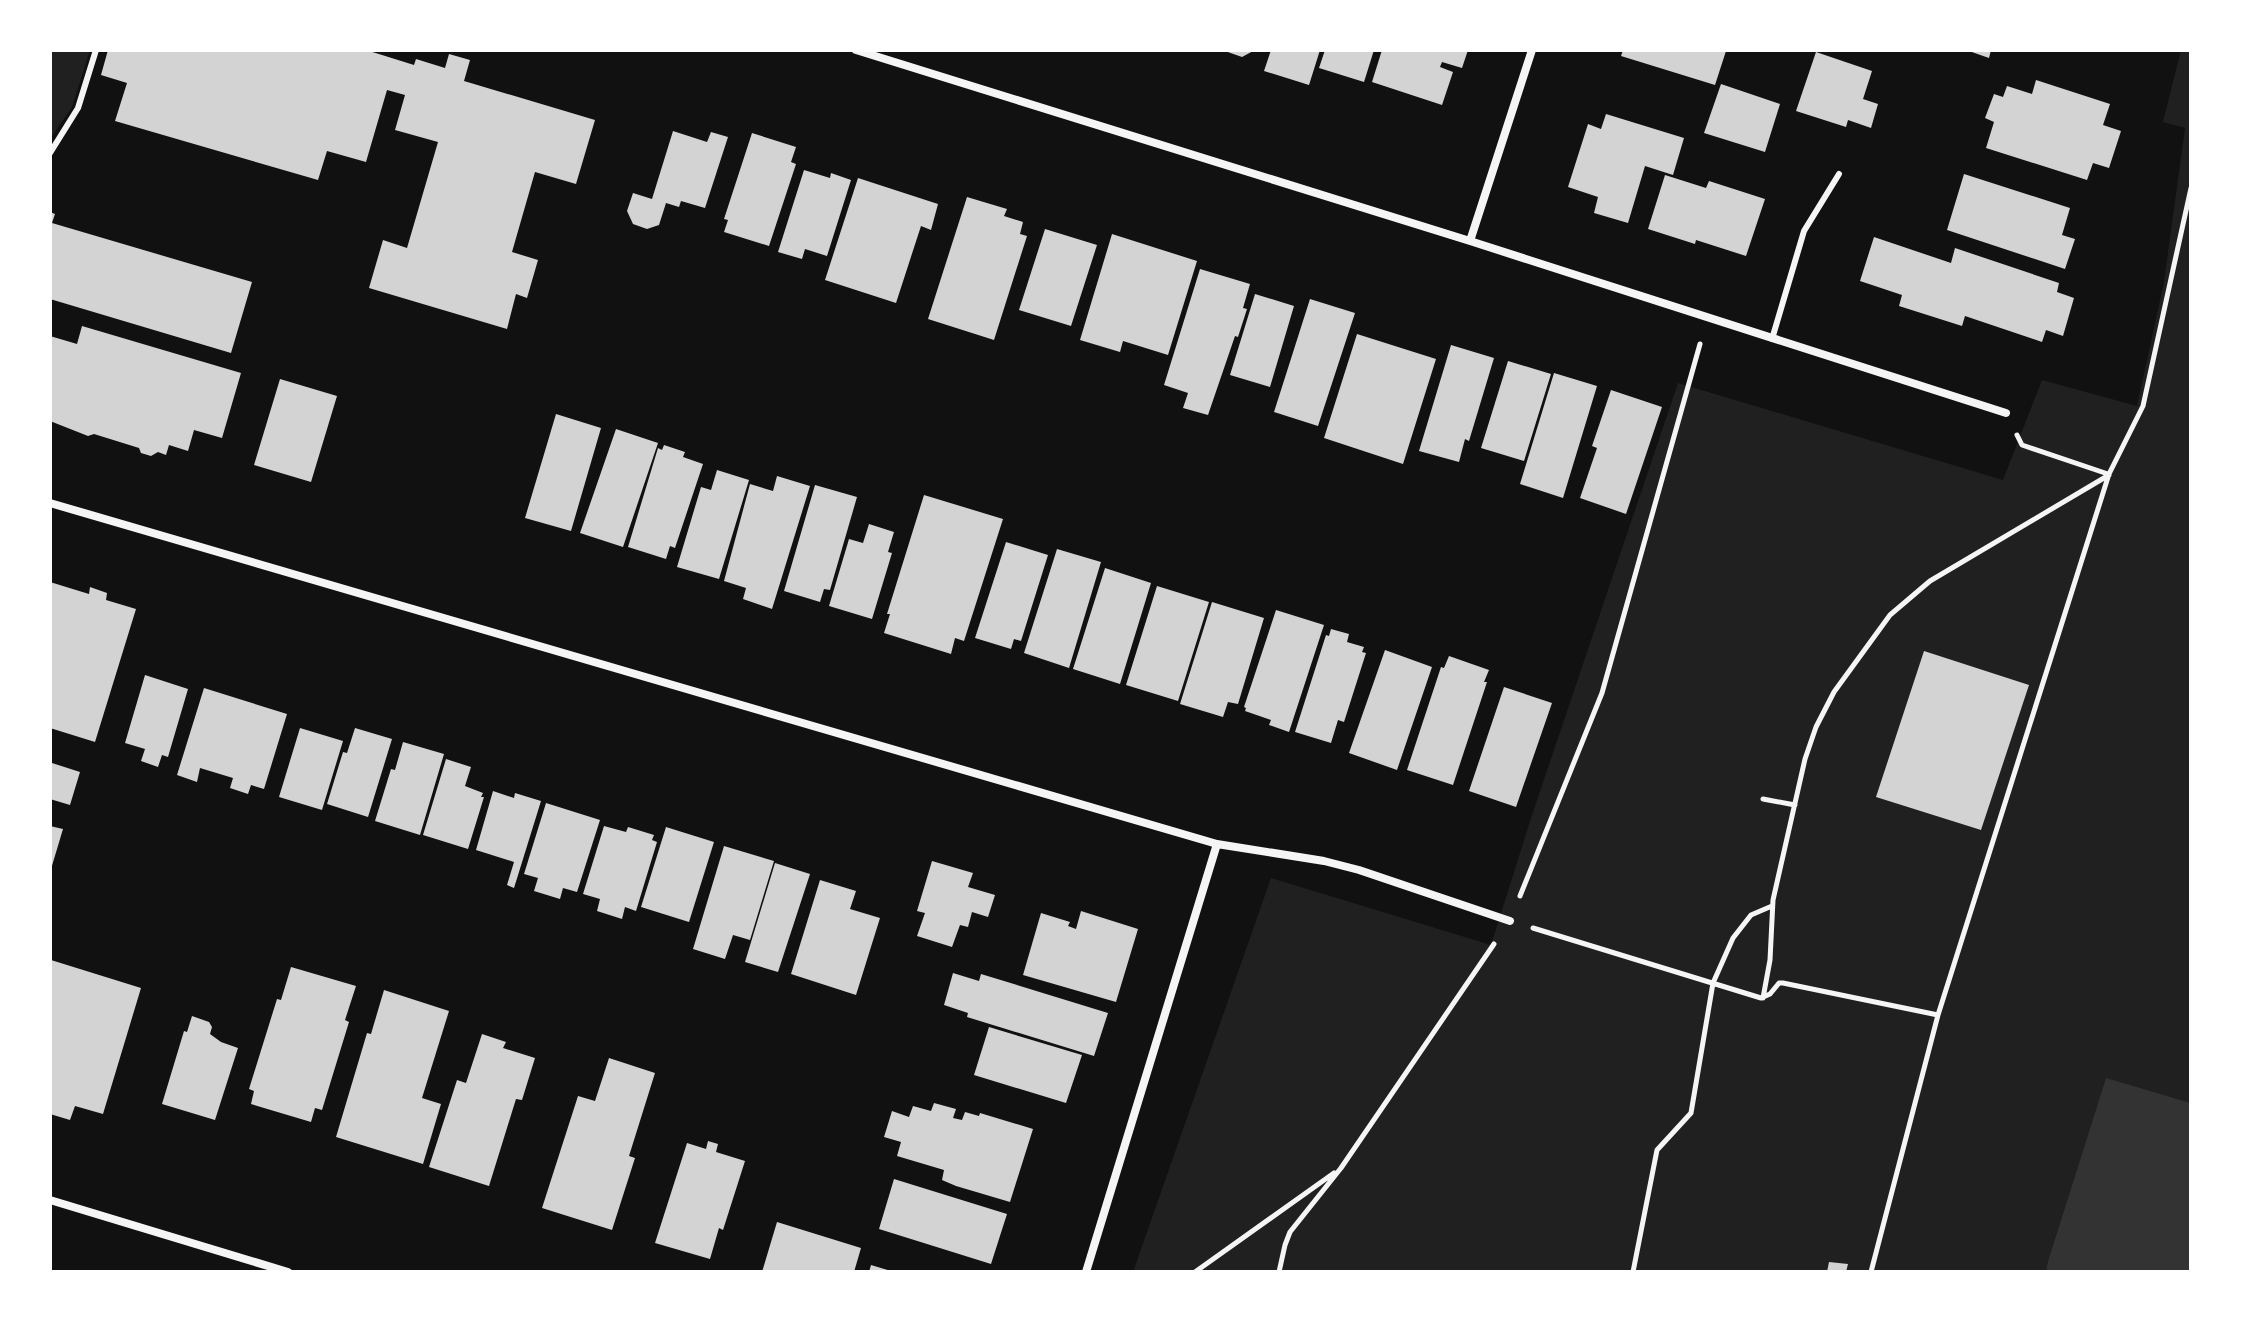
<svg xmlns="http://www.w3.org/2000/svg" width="2241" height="1322" font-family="Mulish,sans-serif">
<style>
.green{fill:#202020}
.water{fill:#333}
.building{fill:#d3d3d3}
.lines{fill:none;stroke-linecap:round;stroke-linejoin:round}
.path{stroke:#f5f5f5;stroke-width:5}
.service{stroke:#f5f5f5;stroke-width:6}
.minor{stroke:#f5f5f5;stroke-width:8}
</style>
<rect width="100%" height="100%" fill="#111"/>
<path class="green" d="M 50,50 L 90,50 L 72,107 L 50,139 Z
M 2181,50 L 2191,50 L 2191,1103 L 2106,1079 L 2048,1261 L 2046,1272 L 1133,1272 L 1271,878 L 1491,945 L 1532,815 L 1678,383 L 2003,480 L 2042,380 L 2137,406 L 2164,282 L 2185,128 L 2163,122 Z"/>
<path class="water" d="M 2106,1078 L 2191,1103 L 2191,1272 L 2046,1272 L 2048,1261 Z"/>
<path class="building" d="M 108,50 L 366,50 L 414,65 L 416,59 L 445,68 L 449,54 L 470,60 L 464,81 L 595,120 L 576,184 L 535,172 L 512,252 L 538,260 L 527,298 L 516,294 L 507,329 L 369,288 L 383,240 L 407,248 L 438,142 L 395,130 L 405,95 L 387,90 L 366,162 L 327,151 L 318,180 L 115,121 L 127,83 L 101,75 Z
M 1222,50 L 1255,50 L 1242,57 Z
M 1271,50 L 1320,50 L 1309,85 L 1264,71 Z
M 1325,50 L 1374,50 L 1364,82 L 1319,68 Z
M 1382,50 L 1468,50 L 1462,68 L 1442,62 L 1440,67 L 1453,72 L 1442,105 L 1372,82 Z
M 1623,50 L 1722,50 L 1726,51 L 1715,85 L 1621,56 Z
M 1966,50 L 1991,50 L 1989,58 Z
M 1816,52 L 1872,71 L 1863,99 L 1878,104 L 1871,128 L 1848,120 L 1846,127 L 1796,111 Z
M 2036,80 L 2110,104 L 2103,125 L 2121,131 L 2109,168 L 2093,163 L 2087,180 L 1986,148 L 1994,122 L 1985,118 L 1994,94 L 2003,97 L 2007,86 L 2032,94 Z
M 1721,84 L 1780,104 L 1765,152 L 1704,133 Z
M 1606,114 L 1684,138 L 1673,175 L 1645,166 L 1628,223 L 1594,213 L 1598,197 L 1568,187 L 1588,124 L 1601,129 Z
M 673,131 L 707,142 L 711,132 L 728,137 L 705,208 L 681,201 L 679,207 L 666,203 L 659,225 L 647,229 L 633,224 L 627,211 L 633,193 L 652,199 Z
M 752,133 L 796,147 L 791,162 L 796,164 L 769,246 L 724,232 L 728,220 L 724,219 Z
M 804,170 L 830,178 L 831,173 L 851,180 L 827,256 L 805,249 L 802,259 L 778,252 Z
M 1964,174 L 2070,208 L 2062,235 L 2075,239 L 2065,269 L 1947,230 Z
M 1665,175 L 1706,188 L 1709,181 L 1765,199 L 1746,256 L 1696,240 L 1695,244 L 1648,229 Z
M 858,178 L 938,204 L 931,230 L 921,226 L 896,303 L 825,280 Z
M 967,197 L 1007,209 L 1004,216 L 1023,222 L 1020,234 L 1027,236 L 994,340 L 928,319 Z
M 50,212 L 55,214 L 52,223 L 252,282 L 231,353 L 50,299 Z
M 1045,229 L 1097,245 L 1071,326 L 1019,310 Z
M 1112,234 L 1197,261 L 1168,355 L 1123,341 L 1120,352 L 1080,340 Z
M 1874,237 L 1951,263 L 1955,248 L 2059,283 L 2057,292 L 2074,298 L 2063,336 L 2046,330 L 2042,342 L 1965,316 L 1962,326 L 1899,306 L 1902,295 L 1860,281 Z
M 1200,269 L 1250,284 L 1243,308 L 1247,309 L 1238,337 L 1235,336 L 1208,415 L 1183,408 L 1188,393 L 1164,385 Z
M 1255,294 L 1294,306 L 1270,387 L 1230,375 Z
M 1310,299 L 1355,313 L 1318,426 L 1274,412 Z
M 82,326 L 241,373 L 222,438 L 194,430 L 188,451 L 169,445 L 166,455 L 158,452 L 151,456 L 141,453 L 139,448 L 94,434 L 88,436 L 50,421 L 50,336 L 77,344 Z
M 1357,334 L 1436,359 L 1403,464 L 1324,438 Z
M 1451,345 L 1494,358 L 1469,441 L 1465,439 L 1459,462 L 1419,451 Z
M 1508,361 L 1551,374 L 1524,461 L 1481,448 Z
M 1554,373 L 1597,386 L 1563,498 L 1520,484 Z
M 280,379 L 337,396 L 311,482 L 254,465 Z
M 1611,390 L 1662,407 L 1626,514 L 1580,498 L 1597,448 L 1592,446 Z
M 556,414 L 601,428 L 571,531 L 525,518 Z
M 616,429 L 658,443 L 623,547 L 580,533 Z
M 664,445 L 685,452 L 683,457 L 703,464 L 675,548 L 670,546 L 666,559 L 628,547 L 658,448 L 662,450 Z
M 717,470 L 749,480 L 719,579 L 677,567 L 701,487 L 711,490 Z
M 777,476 L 810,486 L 772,609 L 743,599 L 746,588 L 724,581 L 750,484 L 773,491 Z
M 815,485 L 857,497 L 830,590 L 824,589 L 820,602 L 784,591 Z
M 924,495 L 1003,519 L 964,641 L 955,638 L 951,654 L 884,633 L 890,614 L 887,614 Z
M 869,524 L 894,532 L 888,552 L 892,553 L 872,619 L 829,606 L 849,539 L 863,543 Z
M 1006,542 L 1048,555 L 1021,641 L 1014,639 L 1011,649 L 975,638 Z
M 1057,549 L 1101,562 L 1069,668 L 1024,653 Z
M 1105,568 L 1151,583 L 1120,684 L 1073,669 Z
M 50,582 L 89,594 L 90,587 L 107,593 L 106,600 L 136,609 L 95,742 L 50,728 Z
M 1157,586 L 1209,602 L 1178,701 L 1126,685 Z
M 1212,602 L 1264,618 L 1238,704 L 1228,702 L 1223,717 L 1180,704 Z
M 1276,610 L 1324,625 L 1289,732 L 1269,725 L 1271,720 L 1245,711 L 1246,708 L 1244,707 Z
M 1331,629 L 1349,634 L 1347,642 L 1364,647 L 1362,652 L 1366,653 L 1344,722 L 1338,720 L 1331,743 L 1295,732 L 1326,635 L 1329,636 Z
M 1385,650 L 1432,667 L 1397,770 L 1349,753 Z
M 1924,651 L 2029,685 L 1981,830 L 1876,797 Z
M 1449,656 L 1489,670 L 1484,682 L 1487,682 L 1453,785 L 1407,770 L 1441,667 L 1444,668 Z
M 145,675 L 188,689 L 168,757 L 162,755 L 158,767 L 141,761 L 145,749 L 125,743 Z
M 1504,687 L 1552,703 L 1516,807 L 1469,791 Z
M 204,688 L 287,714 L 264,789 L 251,785 L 248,794 L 230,788 L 233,778 L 200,768 L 197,782 L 177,775 Z
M 300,728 L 343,741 L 322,810 L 279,797 Z
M 355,728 L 392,739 L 368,817 L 327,804 L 343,752 L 347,753 Z
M 403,742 L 444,754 L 420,835 L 375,821 L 391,769 L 395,770 Z
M 446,759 L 471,767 L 465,786 L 483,793 L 481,797 L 484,797 L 468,849 L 423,835 Z
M 52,763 L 80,772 L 70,805 L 50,799 Z
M 493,791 L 514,798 L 515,793 L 541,801 L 514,888 L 507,885 L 514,862 L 476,850 Z
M 546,803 L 600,820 L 577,892 L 563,888 L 560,899 L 534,891 L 538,878 L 524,874 Z
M 50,826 L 63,829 L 51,869 L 50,869 Z
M 604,826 L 626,832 L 628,827 L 654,835 L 652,840 L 657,842 L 636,911 L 625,907 L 622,919 L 597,911 L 600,899 L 583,894 Z
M 666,827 L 714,842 L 689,922 L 641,907 Z
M 724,846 L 774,861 L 750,940 L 733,935 L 725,959 L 693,949 Z
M 932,861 L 973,873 L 968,887 L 995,895 L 988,917 L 972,912 L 968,927 L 960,925 L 952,947 L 917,936 L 925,913 L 917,911 Z
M 775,863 L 810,874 L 778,972 L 745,962 Z
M 820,880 L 856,891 L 850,909 L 880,918 L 856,995 L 791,974 Z
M 1081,911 L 1138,929 L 1116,1002 L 1023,975 L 1041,913 L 1070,922 L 1068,926 L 1076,929 Z
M 51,960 L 141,988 L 103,1114 L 75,1106 L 70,1120 L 50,1114 Z
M 291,967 L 356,986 L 345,1020 L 349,1022 L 322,1110 L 315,1108 L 311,1122 L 251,1104 L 254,1091 L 249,1089 L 277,999 L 281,1000 Z
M 953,973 L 979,981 L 981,974 L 1108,1013 L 1094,1056 L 967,1017 L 968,1013 L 944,1005 Z
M 384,990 L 449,1011 L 422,1098 L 441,1104 L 423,1164 L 336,1137 L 367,1033 L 371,1034 Z
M 192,1016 L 209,1022 L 212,1027 L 210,1034 L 221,1042 L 238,1048 L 215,1120 L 162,1104 L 184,1031 L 187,1032 Z
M 989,1027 L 1082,1055 L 1066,1103 L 974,1075 Z
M 482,1034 L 506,1042 L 503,1048 L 535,1058 L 522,1100 L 516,1099 L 489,1186 L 429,1167 L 457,1080 L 466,1083 Z
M 609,1058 L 655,1073 L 629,1156 L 635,1158 L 612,1230 L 542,1208 L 578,1096 L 595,1101 Z
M 934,1103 L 956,1109 L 953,1118 L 962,1120 L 965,1112 L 979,1116 L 980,1113 L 1033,1129 L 1010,1202 L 956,1186 L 942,1180 L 944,1170 L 897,1156 L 901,1142 L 884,1137 L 892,1111 L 909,1117 L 913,1106 L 931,1111 Z
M 708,1141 L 718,1144 L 716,1152 L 745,1161 L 723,1230 L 719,1228 L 710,1259 L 655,1243 L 687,1143 L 706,1149 Z
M 894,1179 L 1007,1214 L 991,1264 L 879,1229 Z
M 777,1222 L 861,1248 L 854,1272 L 762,1272 Z
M 1829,1262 L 1848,1264 L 1846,1272 L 1827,1272 Z
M 871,1265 L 891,1271 L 891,1272 L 869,1272 Z"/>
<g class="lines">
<path class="path" d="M 2017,435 L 2022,445 L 2108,474
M 1763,799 L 1795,805
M 1520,896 L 1602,693 L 1700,344
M 1533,928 L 1761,998 L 1770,994 L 1779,983 L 1783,983 L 1938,1015
M 1763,998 L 1770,960 L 1773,900 L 1805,759 L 1816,727 L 1834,692 L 1890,615 L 1930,581 L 2109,475
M 1195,1272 L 1334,1173
M 1279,1272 L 1285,1245 L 1290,1232 L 1341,1168 L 1494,944
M 1633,1272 L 1657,1150 L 1691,1113 L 1713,983 L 1733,938 L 1751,915 L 1772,906
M 1871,1272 L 1938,1015 L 2109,474 L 2143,406 L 2191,188"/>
<path class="service" d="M 50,153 L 78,108 L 96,50
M 1772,339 L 1804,231 L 1839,174"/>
<path class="minor" d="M 856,50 L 1470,241 L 2006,413
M 1470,241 L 1532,50
M 50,503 L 1217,844 L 1324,861 L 1359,870 L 1510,921
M 50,1200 L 288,1272
M 1086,1272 L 1217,844"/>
</g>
<rect width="2241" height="1322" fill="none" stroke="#ffffff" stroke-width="104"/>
</svg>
